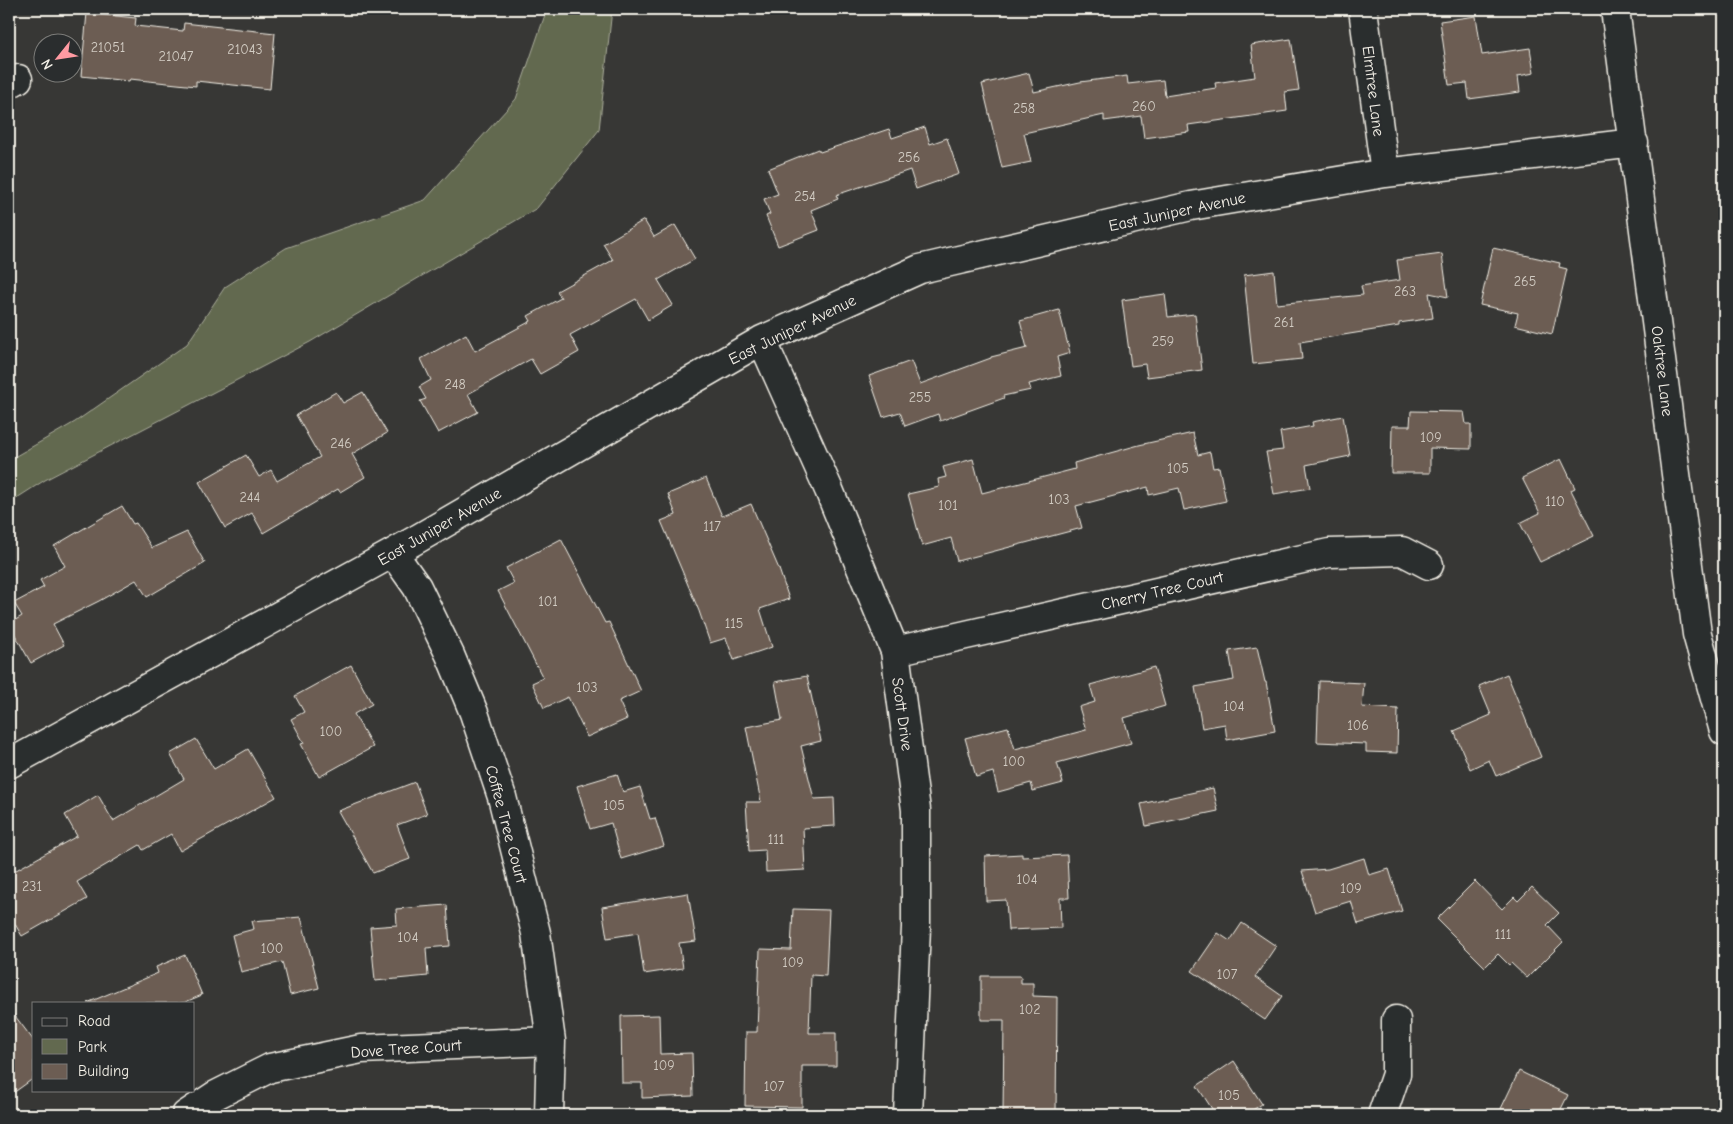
<svg xmlns="http://www.w3.org/2000/svg" width="1733" height="1124" font-family="'Comic Neue',sans-serif">
<style>
.green{fill:#62694f;stroke:#abad9c}
.building{fill:#6c5d53;stroke:#f4f1e8}
.lines{fill:none;stroke-linecap:round;stroke-linejoin:round}
.minor-casing{stroke:#f4f1e8;stroke-width:31}
.minor{stroke:#2a2d2e;stroke-width:28}
.labels{text-anchor:middle;stroke-width:4;stroke-linejoin:round;paint-order:stroke}
.number-label{font-size:14px;fill:#d2ccc3}
.street-label{font-size:16px;fill:#f4f1e8;stroke:#2a2d2e}
</style>
<rect width="100%" height="100%" fill="#373735"/>
<filter id="ink" filterUnits="userSpaceOnUse"><feTurbulence type="fractalNoise" baseFrequency=".02" numOctaves="2"/><feDisplacementMap in="SourceGraphic" scale="10" xChannelSelector="R" yChannelSelector="G"/><feConvolveMatrix kernelMatrix="1 2 1 2 8 2 1 2 1" color-interpolation-filters="sRGB"/></filter>
<g filter="url(#ink)">
<path class="green" d="M 547,9 L 612,9 L 599,130 L 537,208 L 310,342 L 45,480 L 9,503 L 9,460 L 75,422 L 187,344 L 225,287 L 286,248 L 425,200 L 516,99 Z"/>
<path class="building" d="M 87,13 L 136,18 L 135,26 L 183,31 L 184,23 L 275,33 L 270,89 L 196,81 L 196,86 L 130,79 L 129,81 L 81,76 Z
M 1476,16 L 1482,55 L 1530,48 L 1534,73 L 1518,76 L 1520,92 L 1469,99 L 1467,83 L 1449,85 L 1440,21 Z
M 1291,39 L 1299,90 L 1285,92 L 1287,111 L 1188,125 L 1189,132 L 1144,138 L 1141,116 L 1104,121 L 1104,115 L 1024,133 L 1031,162 L 1002,168 L 982,84 L 1029,73 L 1034,92 L 1080,82 L 1127,76 L 1128,84 L 1163,80 L 1165,96 L 1216,88 L 1215,83 L 1255,77 L 1251,45 Z
M 925,127 L 930,144 L 947,138 L 959,174 L 916,189 L 910,170 L 836,195 L 838,199 L 811,210 L 819,230 L 778,246 L 766,216 L 770,214 L 764,199 L 778,194 L 768,169 L 818,149 L 820,152 L 889,129 L 892,138 Z
M 644,220 L 654,237 L 675,225 L 695,259 L 658,280 L 673,305 L 648,320 L 636,299 L 570,335 L 579,352 L 540,374 L 531,359 L 468,394 L 478,412 L 438,433 L 420,401 L 426,399 L 419,387 L 431,380 L 421,359 L 466,334 L 475,351 L 531,321 L 528,316 L 561,298 L 557,291 L 613,260 L 603,244 Z
M 1493,248 L 1560,263 L 1559,267 L 1567,269 L 1552,334 L 1515,325 L 1518,313 L 1480,305 Z
M 1442,254 L 1448,297 L 1429,293 L 1433,318 L 1399,323 L 1399,326 L 1300,342 L 1302,359 L 1253,364 L 1244,275 L 1274,271 L 1277,304 L 1363,295 L 1361,286 L 1400,280 L 1397,260 Z
M 1165,294 L 1168,317 L 1195,314 L 1202,370 L 1147,377 L 1145,364 L 1131,366 L 1122,300 Z
M 1059,310 L 1070,353 L 1057,357 L 1061,376 L 1029,384 L 1031,390 L 1003,396 L 1004,398 L 940,421 L 938,414 L 905,426 L 900,412 L 883,417 L 869,376 L 911,361 L 920,384 L 991,358 L 991,357 L 1027,348 L 1020,321 Z
M 336,392 L 343,403 L 363,392 L 387,433 L 352,454 L 365,477 L 340,492 L 338,489 L 263,533 L 252,513 L 225,528 L 199,482 L 246,455 L 259,477 L 271,470 L 277,481 L 320,457 L 296,415 Z
M 1411,411 L 1464,412 L 1466,424 L 1471,424 L 1471,449 L 1430,448 L 1430,473 L 1391,473 L 1392,426 L 1410,426 Z
M 1343,416 L 1350,456 L 1306,465 L 1310,488 L 1274,494 L 1266,452 L 1283,450 L 1280,432 L 1313,426 L 1312,422 Z
M 1193,433 L 1198,455 L 1210,452 L 1213,468 L 1219,467 L 1226,501 L 1184,510 L 1179,488 L 1149,495 L 1148,487 L 1076,506 L 1082,528 L 957,561 L 951,538 L 922,546 L 908,494 L 939,487 L 938,479 L 946,477 L 943,467 L 973,459 L 982,493 L 1075,469 L 1074,463 L 1139,445 Z
M 1561,459 L 1575,488 L 1571,490 L 1594,536 L 1540,562 L 1520,523 L 1540,513 L 1522,478 Z
M 706,478 L 722,516 L 751,504 L 779,569 L 789,599 L 760,609 L 772,647 L 734,660 L 726,638 L 710,643 L 699,611 L 661,521 L 676,515 L 668,494 Z
M 122,506 L 133,524 L 136,523 L 152,548 L 187,532 L 205,563 L 147,597 L 136,580 L 99,601 L 53,624 L 64,645 L 31,663 L 9,624 L 22,616 L 14,603 L 44,587 L 40,580 L 65,566 L 54,546 Z
M 561,539 L 605,623 L 609,622 L 641,691 L 619,701 L 627,719 L 587,737 L 568,697 L 544,708 L 532,683 L 543,678 L 498,591 L 514,583 L 506,568 Z
M 1257,647 L 1265,682 L 1266,682 L 1275,731 L 1227,740 L 1225,724 L 1202,728 L 1195,687 L 1234,680 L 1229,651 Z
M 351,665 L 372,704 L 354,714 L 373,747 L 319,777 L 301,744 L 304,743 L 291,719 L 304,712 L 295,696 Z
M 1154,667 L 1165,706 L 1124,718 L 1131,743 L 1057,763 L 1063,783 L 1033,791 L 1031,783 L 998,792 L 993,772 L 976,777 L 965,738 L 1008,727 L 1015,749 L 1086,730 L 1079,707 L 1095,702 L 1090,685 Z
M 1507,674 L 1541,757 L 1496,776 L 1489,760 L 1470,769 L 1454,731 L 1491,715 L 1479,686 Z
M 807,676 L 821,741 L 801,746 L 814,799 L 834,798 L 835,826 L 803,828 L 805,870 L 766,872 L 765,850 L 749,851 L 746,802 L 761,802 L 746,727 L 782,720 L 775,682 Z
M 1319,681 L 1364,683 L 1362,707 L 1398,709 L 1397,753 L 1366,752 L 1366,744 L 1317,742 Z
M 196,739 L 214,769 L 248,749 L 276,797 L 180,851 L 171,834 L 143,850 L 140,845 L 77,882 L 87,899 L 22,936 L 9,914 L 9,874 L 77,836 L 65,815 L 98,795 L 113,821 L 184,779 L 170,754 Z
M 617,774 L 623,792 L 640,787 L 650,819 L 655,818 L 664,846 L 621,859 L 611,823 L 590,829 L 577,786 Z
M 415,782 L 427,814 L 397,825 L 410,859 L 373,873 L 338,811 Z
M 1213,788 L 1218,811 L 1146,826 L 1141,804 Z
M 1022,854 L 1022,857 L 1067,855 L 1069,898 L 1060,898 L 1061,928 L 1008,930 L 1006,900 L 986,901 L 985,856 Z
M 1364,858 L 1369,875 L 1389,869 L 1402,911 L 1358,924 L 1351,901 L 1315,912 L 1302,871 L 1328,869 Z
M 1475,881 L 1502,909 L 1514,897 L 1518,901 L 1532,887 L 1559,913 L 1547,925 L 1563,942 L 1527,978 L 1511,963 L 1509,965 L 1498,954 L 1485,967 L 1437,919 Z
M 688,893 L 696,941 L 679,943 L 683,968 L 644,974 L 638,933 L 607,938 L 602,907 Z
M 447,905 L 450,946 L 426,948 L 428,976 L 375,981 L 370,927 L 397,925 L 396,909 Z
M 793,909 L 829,910 L 826,976 L 811,975 L 809,1033 L 836,1033 L 836,1066 L 802,1066 L 802,1107 L 745,1106 L 746,1032 L 757,1032 L 760,949 L 791,950 Z
M 301,917 L 319,988 L 290,995 L 282,962 L 241,972 L 232,935 L 254,929 L 252,921 Z
M 1242,923 L 1276,946 L 1255,977 L 1282,996 L 1265,1020 L 1192,971 L 1218,933 L 1230,941 Z
M 185,955 L 202,995 L 183,1003 L 87,1003 L 158,973 L 156,967 Z
M 981,976 L 1021,976 L 1021,983 L 1033,983 L 1033,996 L 1057,997 L 1056,1115 L 1003,1115 L 1004,1020 L 981,1020 Z
M 9,1008 L 34,1041 L 34,1078 L 9,1096 Z
M 659,1015 L 660,1054 L 692,1053 L 693,1096 L 642,1098 L 642,1083 L 622,1083 L 621,1016 Z
M 1234,1061 L 1262,1104 L 1245,1115 L 1216,1115 L 1197,1086 Z
M 1519,1071 L 1568,1095 L 1558,1115 L 1498,1115 Z"/>
<g class="lines">
<defs>
<path id="minor" d="M 1363,9 L 1385,173
M 1615,9 L 1697,634 L 1724,731
M 9,84 L 18,79
M 762,340 L 829,490 L 895,651 L 916,810 L 916,927 L 908,1115
M 393,553 L 417,587 L 450,655 L 474,713 L 502,797 L 536,933 L 551,1041 L 549,1115
M 895,651 L 1329,553 L 1402,551 L 1429,565
M 9,764 L 393,553 L 762,340 L 920,269 L 1191,206 L 1385,173 L 1634,143
M 186,1115 L 216,1095 L 270,1068 L 361,1049 L 551,1041
M 1382,1115 L 1396,1074 L 1396,1020"/>
</defs>
<use href="#minor" class="minor-casing"/>
<use href="#minor" class="minor"/>
</g>
</g>
<g class="labels">
<g class="number-label">
<text x="108" y="52">21051</text>
<text x="245" y="54">21043</text>
<text x="176" y="61">21047</text>
<text x="1144" y="111">260</text>
<text x="1024" y="113">258</text>
<text x="909" y="162">256</text>
<text x="805" y="201">254</text>
<text x="1525" y="286">265</text>
<text x="1405" y="296">263</text>
<text x="1284" y="327">261</text>
<text x="1163" y="346">259</text>
<text x="455" y="389">248</text>
<text x="920" y="402">255</text>
<text x="1431" y="442">109</text>
<text x="341" y="448">246</text>
<text x="1178" y="473">105</text>
<text x="250" y="502">244</text>
<text x="1059" y="504">103</text>
<text x="1555" y="506">110</text>
<text x="948" y="510">101</text>
<text x="712" y="531">117</text>
<text x="548" y="606">101</text>
<text x="734" y="628">115</text>
<text x="587" y="692">103</text>
<text x="1234" y="711">104</text>
<text x="1358" y="730">106</text>
<text x="331" y="736">100</text>
<text x="1014" y="766">100</text>
<text x="614" y="810">105</text>
<text x="776" y="844">111</text>
<text x="1027" y="884">104</text>
<text x="32" y="891">231</text>
<text x="1351" y="893">109</text>
<text x="1503" y="939">111</text>
<text x="408" y="942">104</text>
<text x="272" y="953">100</text>
<text x="793" y="967">109</text>
<text x="1227" y="979">107</text>
<text x="1030" y="1014">102</text>
<text x="664" y="1070">109</text>
<text x="774" y="1091">107</text>
<text x="1229" y="1100">105</text>
</g>
<g class="street-label">
<text transform="translate(1374 91) rotate(83)" y="6">Elmtree Lane</text>
<text transform="translate(1177 211) rotate(-12)" y="6">East Juniper Avenue</text>
<text transform="translate(792 329) rotate(-26)" y="6">East Juniper Avenue</text>
<text transform="translate(1663 371) rotate(83)" y="6">Oaktree Lane</text>
<text transform="translate(439 526) rotate(-30)" y="6">East Juniper Avenue</text>
<text transform="translate(1162 590) rotate(-13)" y="6">Cherry Tree Court</text>
<text transform="translate(903 714) rotate(82)" y="6">Scott Drive</text>
<text transform="translate(507 824) rotate(75)" y="6">Coffee Tree Court</text>
<text transform="translate(406 1048) rotate(-4)" y="6">Dove Tree Court</text>
</g>
</g>
<rect width="1733" height="1124" fill="none" stroke="#2a2d2e" stroke-width="30"/>
<rect x="15" y="15" width="1703" height="1094" fill="none" stroke="#f4f1e8" stroke-width="2" filter="url(#ink)"/>
<rect x="32" y="1002" width="162" height="90" fill="#2a2d2e" stroke="#7b7b78"/>
<rect x="42" y="1018" width="25" height="8" fill="#2a2d2e" stroke="#7b7b78"/>
<text x="78" y="1026" font-size="15" fill="#f4f1e8">Road</text>
<rect x="42" y="1039" width="25" height="15" fill="#62694f" stroke="#7b7b78"/>
<text x="78" y="1052" font-size="15" fill="#f4f1e8">Park</text>
<rect x="42" y="1064" width="25" height="15" fill="#6c5d53" stroke="#7b7b78"/>
<text x="78" y="1076" font-size="15" fill="#f4f1e8">Building</text>
<g transform="translate(58 58) rotate(240)"><circle r="24" fill="#2a2d2e" stroke="#7b7b78"/>
<path d="M0-4L9 19L0 12L-9 19Z" fill="#ff9aa2"/>
<text y="-8" font-size="14" font-weight="bold" text-anchor="middle" fill="#f4f1e8">N</text>
</g>
</svg>
